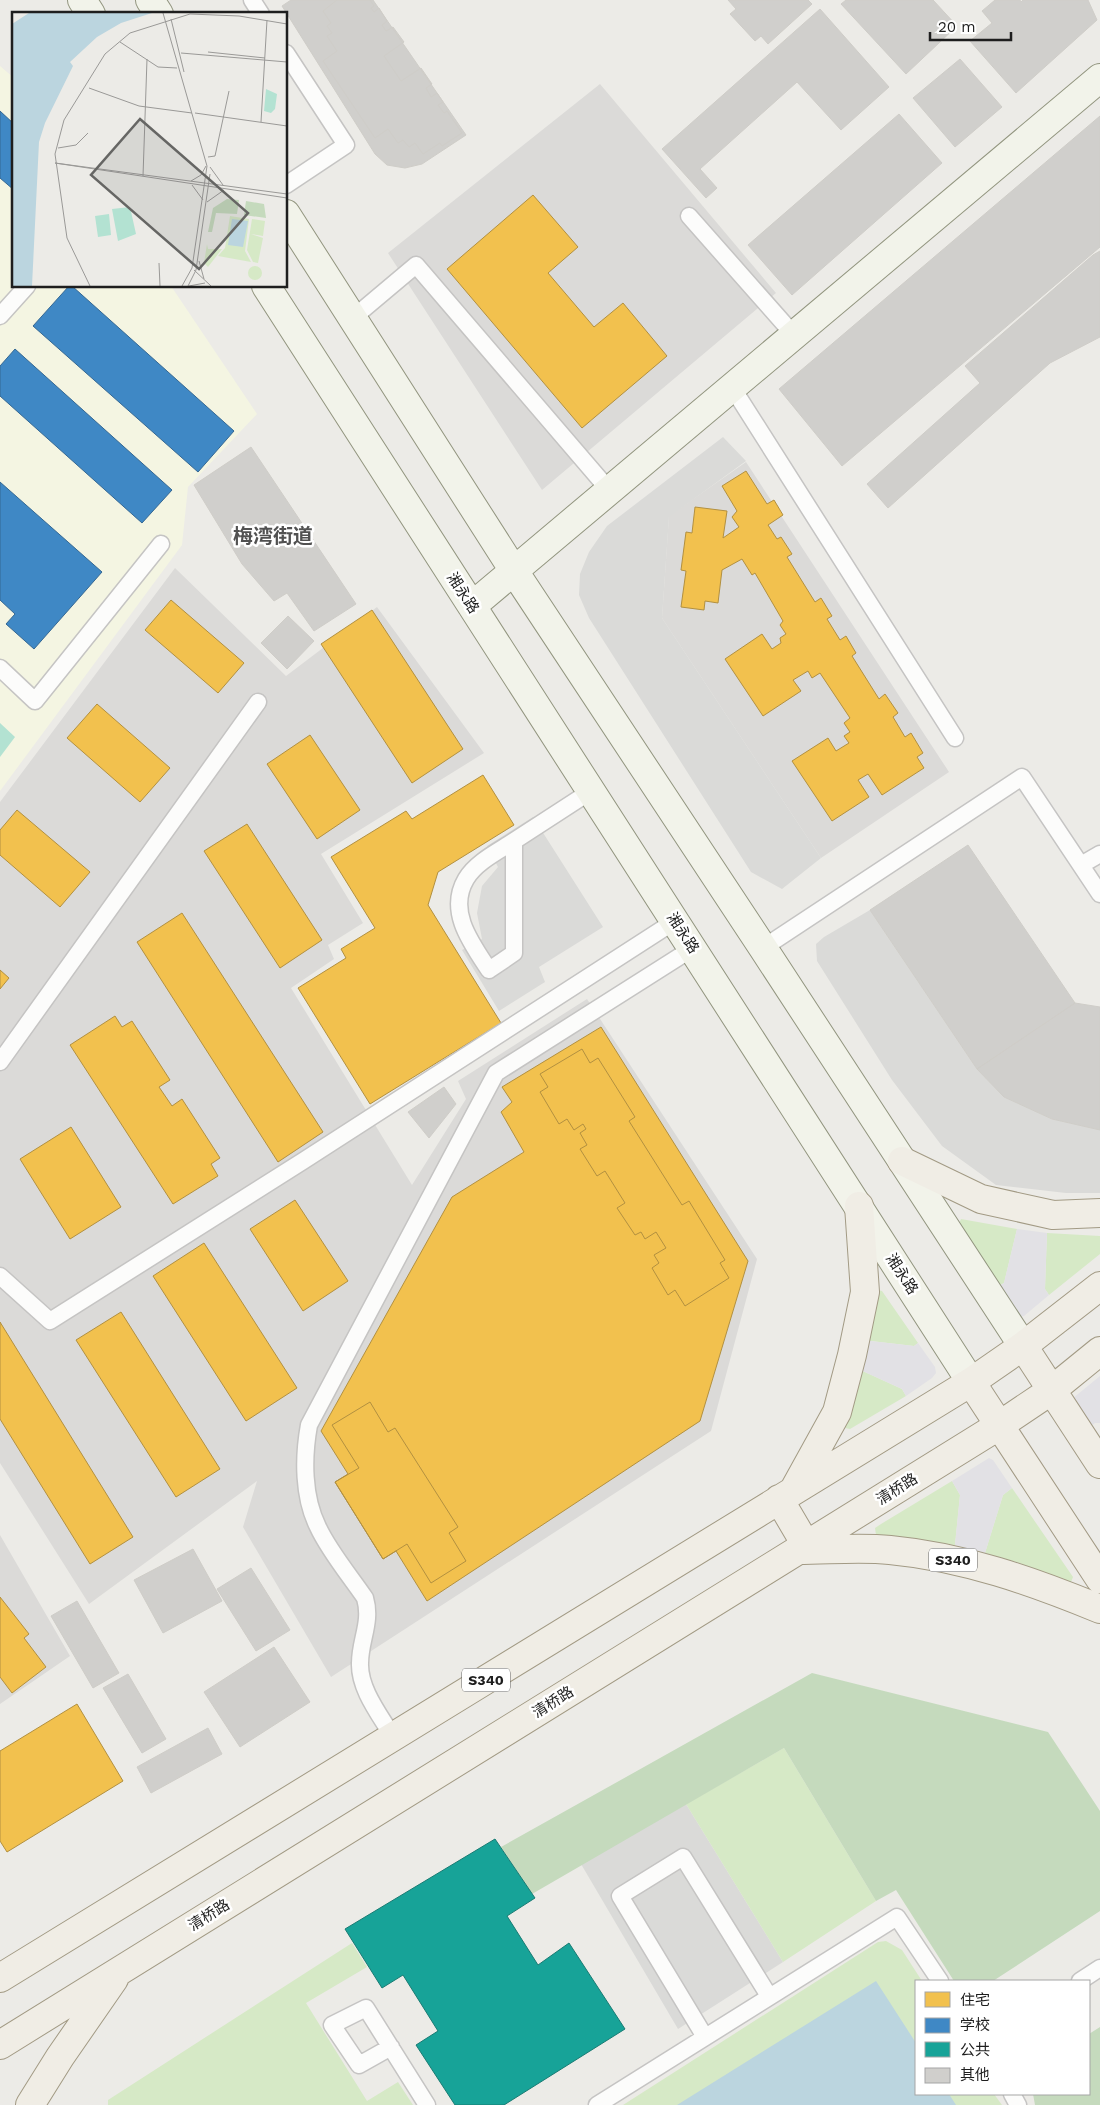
<svg xmlns="http://www.w3.org/2000/svg" width="1100" height="2105" font-family="'Work Sans','Noto Sans SC',sans-serif">
<style>
.residential{fill:#dbdad8}
.education{fill:#f4f5e2}
.religious{fill:#dadad8}
.grass{fill:#d6e9c6}
.forest{fill:#c5dabd}
.pitch{fill:#b3e2d2}
.plaza{fill:#e2e1e5}
.water{fill:#bbd5df}
.homes{fill:#f2c14e;stroke:#b29040}
.schools{fill:#3f88c5;stroke:#356893}
.public{fill:#17a398;stroke:#197b73}
.building{fill:#d0cfcc;stroke:#cfcdc8}
.lines{fill:none;stroke-linecap:round;stroke-linejoin:round}
.lane-casing{stroke:#c5c4c3;stroke-width:19}
.secondary-casing{stroke:#92957f;stroke-width:30}
.primary-casing{stroke:#a29a84;stroke-width:30}
.lane{stroke:#fcfcfb;stroke-width:16}
.secondary{stroke:#f2f3ea;stroke-width:28}
.primary{stroke:#f0ede5;stroke-width:28}
.labels{text-anchor:middle;stroke-width:5;stroke-linejoin:round;paint-order:stroke}
.shield{fill:#fff;stroke:#626262;stroke-width:1}
.shield-label{font-size:14px;font-weight:bold;fill:#1e1e1e}
.street-label{font-size:15px;fill:#1e1e1e;stroke:#fff}
.district-label{font-size:20px;font-weight:bold;fill:#515151;stroke:#fff}
.inset-road{fill:none;stroke:#9a9997;stroke-width:1}
.view{fill:#666664;fill-opacity:0.15;stroke:#666664;stroke-width:2.5}
.inset-edge{fill:none;stroke:#1e1e1e;stroke-width:2.5}
</style>
<rect width="100%" height="100%" fill="#ecebe7"/>
<path class="residential" d="M 600,84 L 776,293 L 542,490 L 388,253 Z
M 746,462 L 949,772 L 821,858 L 662,618 L 669,516 Z
M 175,568 L 286,676 L 377,607 L 484,753 L 321,854 L 363,923 L 328,945 L 334,959 L 291,988 L 412,1185 L 466,1099 L 458,1081 L 587,999 L 757,1259 L 711,1431 L 331,1677 L 243,1527 L 257,1481 L 89,1604 L 0,1463 L 0,802 Z
M 0,1535 L 70,1656 L 0,1704 Z"/>
<path class="education" d="M 0,66 L 14,78 L 14,286 L 171,286 L 257,414 L 188,487 L 182,545 L 0,791 Z"/>
<path class="religious" d="M 723,437 L 746,461 L 669,517 L 662,618 L 821,858 L 782,889 L 751,872 L 589,618 L 579,595 L 580,574 L 589,552 L 607,526 Z
M 533,817 L 603,927 L 539,967 L 545,982 L 499,1011 L 462,950 L 482,939 L 477,913 L 482,886 L 498,867 L 487,846 Z
M 870,910 L 977,1069 L 1004,1097 L 1052,1119 L 1100,1130 L 1100,1193 L 1066,1193 L 996,1185 L 942,1146 L 892,1080 L 817,961 L 816,944 L 824,937 Z
M 686,1804 L 783,1962 L 678,2029 L 581,1864 Z"/>
<path class="grass" d="M 961,1219 L 1017,1229 L 1004,1283 L 997,1287 L 958,1226 Z
M 1047,1233 L 1100,1236 L 1100,1254 L 1049,1295 L 1045,1289 Z
M 878,1290 L 882,1291 L 918,1343 L 914,1346 L 862,1340 Z
M 856,1368 L 902,1389 L 906,1396 L 850,1429 L 845,1428 L 843,1422 Z
M 952,1481 L 960,1495 L 955,1545 L 881,1538 L 876,1535 L 875,1528 L 881,1524 Z
M 1012,1488 L 1073,1577 L 1071,1582 L 1067,1585 L 1022,1564 L 985,1553 L 1003,1495 Z
M 784,1748 L 876,1901 L 783,1962 L 686,1804 Z
M 886,1941 L 902,1950 L 922,1981 L 916,1981 L 916,2094 L 994,2094 L 1002,2105 L 623,2105 L 878,1942 Z
M 352,1943 L 367,1967 L 306,2003 L 367,2101 L 398,2082 L 413,2105 L 108,2105 L 108,2100 Z"/>
<path class="forest" d="M 812,1673 L 1048,1732 L 1100,1811 L 1100,1911 L 993,1981 L 954,1981 L 896,1890 L 876,1901 L 784,1748 L 532,1894 L 501,1847 Z
M 1100,2027 L 1100,2105 L 1035,2105 L 1033,2094 L 1089,2094 L 1089,2034 Z"/>
<path class="pitch" d="M 0,723 L 15,737 L 0,757 Z"/>
<path class="plaza" d="M 1017,1229 L 1047,1233 L 1045,1289 L 1049,1295 L 1024,1316 L 1019,1317 L 997,1287 L 1004,1283 Z
M 862,1340 L 914,1346 L 918,1343 L 935,1367 L 936,1373 L 932,1378 L 906,1396 L 902,1389 L 856,1368 Z
M 1100,1376 L 1100,1423 L 1095,1423 L 1090,1427 L 1072,1399 Z
M 989,1458 L 993,1460 L 1012,1488 L 1003,1495 L 985,1553 L 955,1545 L 960,1495 L 952,1481 Z"/>
<path class="water" d="M 876,1981 L 916,2043 L 916,2094 L 949,2094 L 956,2105 L 677,2105 Z"/>
<path class="homes" d="M 533,195 L 578,247 L 548,273 L 594,327 L 623,303 L 667,356 L 582,428 L 447,269 Z
M 746,471 L 767,504 L 774,500 L 783,515 L 768,525 L 777,539 L 781,537 L 792,554 L 787,557 L 815,602 L 821,598 L 832,616 L 827,619 L 840,640 L 846,636 L 856,653 L 852,656 L 879,699 L 885,694 L 898,713 L 893,717 L 905,737 L 911,733 L 923,753 L 917,757 L 924,768 L 882,795 L 868,774 L 858,780 L 869,797 L 832,821 L 792,761 L 828,738 L 836,751 L 849,743 L 844,736 L 850,732 L 844,723 L 850,718 L 820,673 L 812,678 L 808,671 L 793,680 L 801,691 L 763,716 L 725,659 L 762,634 L 772,649 L 781,643 L 780,638 L 786,634 L 780,625 L 783,621 L 755,573 L 752,575 L 742,559 L 722,570 L 718,603 L 705,601 L 704,610 L 681,607 L 686,571 L 681,570 L 686,532 L 692,533 L 695,507 L 727,511 L 723,538 L 739,527 L 732,517 L 737,511 L 722,486 Z
M 171,600 L 244,663 L 218,693 L 145,630 Z
M 372,610 L 463,749 L 412,783 L 321,644 Z
M 97,704 L 170,768 L 140,802 L 67,738 Z
M 310,735 L 360,810 L 317,839 L 267,764 Z
M 483,775 L 514,825 L 438,872 L 428,905 L 501,1023 L 370,1104 L 298,988 L 346,958 L 341,949 L 375,928 L 331,857 L 406,811 L 412,819 Z
M 17,810 L 90,872 L 60,907 L 0,855 L 0,830 Z
M 247,824 L 322,940 L 280,968 L 204,851 Z
M 182,913 L 323,1132 L 278,1162 L 137,942 Z
M 0,970 L 9,978 L 0,989 Z
M 115,1016 L 122,1027 L 132,1021 L 170,1080 L 159,1087 L 172,1106 L 182,1099 L 220,1158 L 211,1164 L 218,1176 L 173,1204 L 70,1045 Z
M 601,1027 L 748,1261 L 700,1421 L 427,1601 L 396,1551 L 383,1559 L 335,1482 L 348,1474 L 321,1431 L 452,1197 L 524,1152 L 501,1112 L 512,1102 L 502,1087 Z
M 582,1049 L 590,1063 L 598,1058 L 635,1117 L 629,1121 L 682,1205 L 689,1201 L 725,1260 L 720,1263 L 729,1278 L 685,1306 L 675,1290 L 668,1295 L 652,1268 L 659,1263 L 654,1255 L 666,1248 L 656,1232 L 645,1239 L 641,1232 L 635,1235 L 617,1208 L 625,1203 L 605,1171 L 597,1176 L 580,1149 L 587,1145 L 580,1133 L 586,1129 L 583,1124 L 574,1130 L 567,1119 L 559,1124 L 540,1092 L 548,1087 L 540,1074 Z
M 71,1127 L 121,1207 L 70,1239 L 20,1159 Z
M 295,1200 L 348,1281 L 303,1311 L 250,1229 Z
M 204,1243 L 297,1388 L 246,1421 L 153,1276 Z
M 121,1312 L 220,1469 L 176,1497 L 76,1340 Z
M 0,1322 L 133,1537 L 90,1564 L 0,1419 Z
M 370,1402 L 388,1432 L 395,1428 L 458,1527 L 449,1533 L 466,1561 L 431,1583 L 407,1544 L 383,1559 L 335,1482 L 359,1468 L 332,1425 Z
M 0,1597 L 29,1634 L 24,1638 L 46,1667 L 12,1693 L 0,1677 Z
M 77,1704 L 123,1781 L 7,1852 L 0,1841 L 0,1751 Z"/>
<path class="schools" d="M 0,111 L 14,124 L 14,190 L 0,178 Z
M 69,286 L 72,286 L 234,431 L 198,472 L 33,326 Z
M 15,349 L 172,490 L 142,523 L 0,396 L 0,366 Z
M 0,482 L 102,572 L 34,649 L 6,624 L 15,614 L 0,600 Z"/>
<path class="public" d="M 495,1839 L 535,1898 L 507,1916 L 538,1965 L 569,1943 L 625,2029 L 504,2105 L 455,2105 L 416,2045 L 438,2031 L 403,1975 L 382,1988 L 345,1929 Z"/>
<path class="building" d="M 291,0 L 373,0 L 466,135 L 422,164 L 405,168 L 387,165 L 375,154 L 282,6 Z
M 337,0 L 370,0 L 374,6 L 371,8 L 374,12 L 379,8 L 387,21 L 382,25 L 386,31 L 393,27 L 404,42 L 384,56 L 401,81 L 421,68 L 432,84 L 426,88 L 431,97 L 437,93 L 443,102 L 438,105 L 444,113 L 447,111 L 462,133 L 442,146 L 440,143 L 423,154 L 415,143 L 409,147 L 403,140 L 398,143 L 388,129 L 375,138 L 323,61 L 337,51 L 327,36 L 332,33 L 327,26 L 331,23 L 323,11 Z
M 728,0 L 808,0 L 812,4 L 768,44 L 761,36 L 755,41 L 730,14 L 736,9 Z
M 846,0 L 933,0 L 957,26 L 906,74 L 841,4 Z
M 995,0 L 1020,0 L 1021,2 L 1023,0 L 1088,0 L 1097,20 L 1016,93 L 970,41 L 992,23 L 982,11 Z
M 820,9 L 889,87 L 841,130 L 797,82 L 700,169 L 717,188 L 706,198 L 662,149 Z
M 960,59 L 1002,107 L 955,147 L 913,98 Z
M 899,114 L 942,163 L 792,295 L 748,245 Z
M 1100,116 L 1100,247 L 842,466 L 779,389 Z
M 1100,251 L 1100,337 L 1050,363 L 888,508 L 867,484 L 980,383 L 965,366 L 1093,255 Z
M 251,447 L 356,604 L 314,631 L 287,593 L 274,601 L 242,564 L 194,485 Z
M 288,616 L 314,641 L 287,669 L 261,643 Z
M 968,845 L 1075,1003 L 977,1069 L 870,910 Z
M 1075,1003 L 1100,1007 L 1100,1130 L 1052,1119 L 1004,1097 L 977,1069 Z
M 444,1087 L 456,1104 L 429,1138 L 408,1112 Z
M 193,1549 L 222,1601 L 163,1633 L 134,1580 Z
M 251,1568 L 290,1630 L 256,1651 L 217,1589 Z
M 77,1601 L 119,1673 L 93,1688 L 51,1616 Z
M 274,1647 L 310,1702 L 240,1747 L 204,1692 Z
M 128,1674 L 166,1739 L 142,1753 L 103,1688 Z
M 208,1728 L 222,1754 L 151,1793 L 137,1767 Z"/>
<g class="lines">
<defs>
<path id="lane" d="M 252,0 L 261,14
M 286,53 L 346,145 L 286,185
M 689,216 L 794,335
M 0,316 L 27,286
M 353,318 L 416,265 L 609,490
M 732,387 L 955,738
M 0,668 L 35,701 L 161,544
M 514,841 C 499,851 476,862 466,879 C 447,911 471,943 489,970 L 514,953 L 514,841 L 591,791
M 1081,865 L 1100,854
M 763,948 L 1022,777 L 1100,894
M 0,1062 L 258,702
M 0,1276 L 50,1321 L 303,1161 L 675,921
M 393,1737 C 380,1715 359,1689 360,1663 C 360,1640 372,1622 365,1598 C 350,1576 329,1551 318,1527 C 303,1497 303,1458 309,1425 L 496,1073 L 693,948
M 1080,1981 L 1100,1968
M 705,2037 L 620,1896 L 683,1857 L 769,1996
M 391,2047 L 359,2065 L 332,2025 L 366,2008 L 427,2105
M 1012,2094 L 1018,2105
M 597,2105 L 897,1917 L 940,1981"/>
<path id="secondary" d="M 82,0 L 91,14
M 150,0 L 159,14
M 286,214 L 514,571 L 763,948 L 1023,1346
M 266,286 L 971,1382
M 472,606 L 1100,78"/>
<path id="primary" d="M 902,1161 L 981,1199 L 1053,1215 L 1100,1213
M 1023,1346 L 1100,1464
M 971,1382 L 1100,1579
M 795,1488 L 837,1412 L 852,1355 L 865,1292 L 859,1206
M 779,1499 L 806,1545
M 798,1550 C 829,1550 860,1547 890,1550 C 964,1557 1032,1581 1100,1609
M 0,1978 L 971,1382 L 1023,1346 L 1100,1286
M 0,2045 L 1000,1425 L 1052,1390 L 1100,1351
M 30,2105 L 60,2057 L 114,1979"/>
</defs>
<use href="#lane" class="lane-casing"/>
<use href="#secondary" class="secondary-casing"/>
<use href="#primary" class="primary-casing"/>
<use href="#lane" class="lane"/>
<use href="#secondary" class="secondary"/>
<use href="#primary" class="primary"/>
</g>
<g class="labels">
<g class="shield">
<rect x="929" y="1548.5" width="48" height="23" rx="4"/>
<rect x="462" y="1668.5" width="48" height="23" rx="4"/>
</g>
<g class="shield-label">
<text x="953" y="1565">S340</text>
<text x="486" y="1685">S340</text>
</g>
<g class="street-label">
<text transform="translate(463 593) rotate(57)" y="5">湘永路</text>
<text transform="translate(683 933) rotate(57)" y="5">湘永路</text>
<text transform="translate(902 1274) rotate(57)" y="5">湘永路</text>
<text transform="translate(897 1489) rotate(-32)" y="5">清桥路</text>
<text transform="translate(553 1702) rotate(-32)" y="5">清桥路</text>
<text transform="translate(209 1915) rotate(-32)" y="5">清桥路</text>
</g>
<g class="district-label">
<text x="273" y="543">梅湾街道</text>
</g>
</g>
<g transform="translate(12 12)">
<rect width="275" height="275" fill="#ecebe7"/>
<path d="M 218,204 L 237,207 L 233,239 L 239,250 L 206,244 L 213,236 ZM 240,207 L 253,209 L 251,224 L 239,222 L 251,226 L 246,251 L 241,250 L 235,238 ZM 195,232 L 196,237 L 210,237 L 196,255 L 192,251 ZM236 261a7 7 0 1 1 14 0a7 7 0 1 1-14 0Z" fill="#d6e9c6"/>
<path d="M 215,187 L 227,188 L 225,202 L 204,201 L 200,220 L 196,220 L 201,196 ZM 234,189 L 252,192 L 254,206 L 232,203 Z" fill="#c5dabd"/>
<path d="M 254,77 L 265,82 L 263,97 L 259,101 L 252,99 ZM 118,195 L 124,222 L 106,229 L 100,197 ZM 97,202 L 99,223 L 86,225 L 83,204 Z" fill="#b3e2d2"/>
<path d="M 17,1 L 140,1 L 109,11 L 85,25 L 58,50 L 61,54 L 33,111 L 27,130 L 20,274 L 0,274 L 0,12 ZM 220,207 L 236,209 L 231,235 L 216,233 Z" fill="#bbd5df"/>
<path class="inset-road" d="M 151,1 L 195,154 L 180,256 L 170,274M 159,7 L 172,60M 108,30 L 146,55 L 165,56M 196,40 L 253,46M 169,41 L 275,50M 77,76 L 127,94 L 180,101M 183,101 L 275,114M 249,110 L 255,8M 46,136 L 64,133 L 76,121M 196,145 L 203,144 L 217,79M 43,151 L 275,182M 43,151 L 275,186M 198,155 L 211,173M 131,164 L 135,47M 179,169 L 189,163 L 194,154M 180,173 L 191,188M 195,190 L 212,178M 187,249 L 192,267M 147,251 L 148,274M 182,258 L 199,274M 78,274 L 55,226 L 43,142 L 52,108 L 93,42 L 118,21 L 178,2 L 227,4 L 275,12M 176,274 L 184,258 L 198,162M 177,274 L 193,271"/>
<path class="view" d="M 128,107 L 236,201 L 187,257 L 79,163 Z"/>
<rect width="275" height="275" class="inset-edge"/>
</g>
<rect x="915" y="1980" width="175" height="115" fill="#ffffff" stroke="#a5a5a5"/>
<rect x="925" y="1992" width="25" height="15" fill="#f2c14e" stroke="#a5a5a5"/>
<text x="960" y="2005" font-size="15" fill="#1e1e1e">住宅</text>
<rect x="925" y="2018" width="25" height="15" fill="#3f88c5" stroke="#a5a5a5"/>
<text x="960" y="2030" font-size="15" fill="#1e1e1e">学校</text>
<rect x="925" y="2042" width="25" height="15" fill="#17a398" stroke="#a5a5a5"/>
<text x="960" y="2055" font-size="15" fill="#1e1e1e">公共</text>
<rect x="925" y="2068" width="25" height="15" fill="#d0cfcc" stroke="#a5a5a5"/>
<text x="960" y="2080" font-size="15" fill="#1e1e1e">其他</text>
<path d="M930 32v8h81v-8" fill="none" stroke="#1e1e1e" stroke-width="2.5"/>
<text x="938" y="32" font-size="15" fill="#1e1e1e" stroke="#ffffff" stroke-width="4" paint-order="stroke">20 m</text>
</svg>
